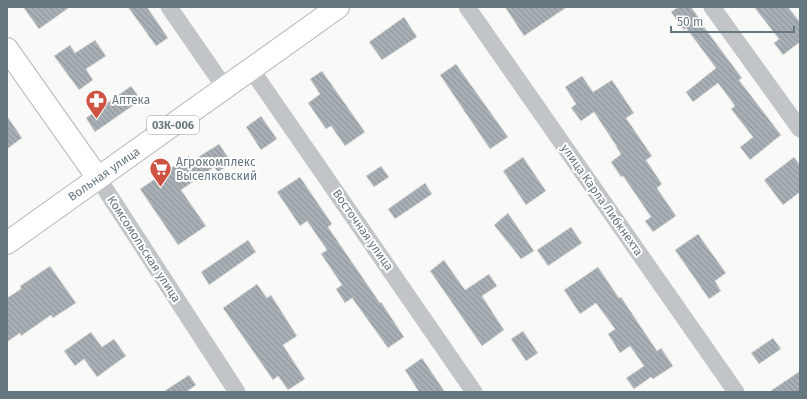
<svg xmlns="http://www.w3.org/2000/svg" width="807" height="399" font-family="'Fira Sans',sans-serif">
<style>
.building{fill:url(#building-back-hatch);stroke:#dbdbda}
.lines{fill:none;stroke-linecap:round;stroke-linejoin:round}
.secondary-casing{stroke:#b4b9bd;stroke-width:24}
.primary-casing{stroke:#b3b8bb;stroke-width:24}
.street{stroke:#c1c5c8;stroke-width:17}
.secondary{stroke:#fff;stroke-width:22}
.primary{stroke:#fff;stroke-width:22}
.labels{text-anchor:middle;stroke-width:4;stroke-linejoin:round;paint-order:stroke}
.shield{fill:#fff;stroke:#95a0a5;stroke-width:1}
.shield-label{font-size:11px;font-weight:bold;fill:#67777f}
.poi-label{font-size:12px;fill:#67777f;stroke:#fff;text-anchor:start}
.street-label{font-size:12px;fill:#67777f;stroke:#fff}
</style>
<defs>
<pattern id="building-back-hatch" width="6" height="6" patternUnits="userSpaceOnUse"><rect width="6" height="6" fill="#a7afb4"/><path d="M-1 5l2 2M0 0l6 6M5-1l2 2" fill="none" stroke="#8c9398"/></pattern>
</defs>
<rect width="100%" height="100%" fill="#f9f9f8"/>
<path class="building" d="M 23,7 L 70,7 L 39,29 Z
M 128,7 L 147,7 L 168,38 L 156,46 Z
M 505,7 L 567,7 L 524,36 Z
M 678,7 L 691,7 L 699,18 L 698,19 L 742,78 L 739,80 L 781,135 L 750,160 L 740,147 L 753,137 L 731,109 L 735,106 L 718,83 L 693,102 L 686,92 L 716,68 L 686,28 L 684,30 L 671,12 Z
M 754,7 L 788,7 L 800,22 L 800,42 L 783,55 L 774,43 L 779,39 Z
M 404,17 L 417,37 L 382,60 L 369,42 Z
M 95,40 L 106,56 L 86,69 L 93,80 L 79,90 L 54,56 L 70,45 L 75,53 Z
M 456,64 L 508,137 L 490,149 L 440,75 Z
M 322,71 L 365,132 L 345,146 L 331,126 L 326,129 L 308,103 L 320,94 L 310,79 Z
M 582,76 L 593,92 L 612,80 L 634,113 L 626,118 L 652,156 L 646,160 L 662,184 L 657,188 L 676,216 L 653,232 L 645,221 L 651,217 L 623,176 L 621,177 L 611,162 L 621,154 L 616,147 L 617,147 L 594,112 L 581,121 L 571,108 L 576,104 L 565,87 Z
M 131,86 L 141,100 L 95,132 L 86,118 Z
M 7,116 L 22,138 L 7,149 Z
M 261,116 L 277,139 L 261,150 L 246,127 Z
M 219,144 L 232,163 L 218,172 L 214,167 L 181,190 L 206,226 L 178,245 L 140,189 L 189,156 L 192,161 Z
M 523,157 L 546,191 L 526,205 L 503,171 Z
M 794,157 L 800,165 L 800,192 L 783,205 L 764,180 Z
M 381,166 L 389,177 L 374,187 L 366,176 Z
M 300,177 L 332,224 L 328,227 L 380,303 L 381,302 L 404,337 L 388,348 L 352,298 L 345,303 L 336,289 L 342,285 L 321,254 L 327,250 L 307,221 L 300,226 L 277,192 Z
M 425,183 L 432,194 L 395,219 L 388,209 Z
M 508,213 L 534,251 L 521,259 L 494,225 Z
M 571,227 L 582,243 L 548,266 L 537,250 Z
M 698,234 L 726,273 L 715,281 L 721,291 L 709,299 L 675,250 Z
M 248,240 L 256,252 L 209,285 L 201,272 Z
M 444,260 L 465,290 L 489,274 L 497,286 L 482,296 L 504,330 L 482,346 L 430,271 Z
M 50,266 L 76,303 L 53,318 L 51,315 L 21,336 L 20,333 L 7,342 L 7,298 L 21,289 L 20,286 Z
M 598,267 L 619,298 L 621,297 L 657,351 L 661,348 L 673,366 L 653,379 L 651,377 L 634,389 L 626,378 L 644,366 L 630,346 L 620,353 L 608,334 L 615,329 L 596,303 L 580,314 L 564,290 Z
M 257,284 L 267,298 L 271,295 L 297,336 L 283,345 L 305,379 L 288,390 L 278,376 L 273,380 L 223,308 Z
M 523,331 L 538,353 L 526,361 L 511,339 Z
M 91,332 L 102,347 L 114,339 L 126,356 L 97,377 L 84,359 L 75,366 L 64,351 Z
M 773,338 L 781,349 L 759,364 L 751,353 Z
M 422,358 L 445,392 L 419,392 L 405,370 Z
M 800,371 L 800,392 L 769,392 Z
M 189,375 L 196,385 L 186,392 L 163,392 Z"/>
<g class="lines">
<defs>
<path id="secondary" d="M 7,49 L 98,178"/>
<path id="primary" d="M 7,243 L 338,7"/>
</defs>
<use href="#secondary" class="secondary-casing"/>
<use href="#primary" class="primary-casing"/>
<path class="street" d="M 169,7 L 225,88
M 467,7 L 736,392
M 712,7 L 800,129
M 251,69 L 474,392
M 98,178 L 237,392"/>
<use href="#secondary" class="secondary"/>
<use href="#primary" class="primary"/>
</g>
<defs>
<symbol id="pharmacy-pin" viewBox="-11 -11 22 30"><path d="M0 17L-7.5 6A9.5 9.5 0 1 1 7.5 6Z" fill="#cf5342" stroke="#fff"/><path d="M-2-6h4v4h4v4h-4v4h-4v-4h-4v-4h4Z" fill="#fff"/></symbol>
<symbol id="supermarket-pin" viewBox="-11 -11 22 30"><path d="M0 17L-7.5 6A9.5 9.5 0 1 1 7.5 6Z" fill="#cf5342" stroke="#fff"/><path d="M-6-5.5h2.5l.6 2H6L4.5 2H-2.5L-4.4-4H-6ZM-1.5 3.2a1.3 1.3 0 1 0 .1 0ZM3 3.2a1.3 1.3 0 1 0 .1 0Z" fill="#fff"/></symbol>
</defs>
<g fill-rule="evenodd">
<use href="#pharmacy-pin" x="84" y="88" width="25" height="34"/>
<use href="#supermarket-pin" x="148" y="156" width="25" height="34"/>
</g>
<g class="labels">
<rect class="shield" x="147" y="116" width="52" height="18" rx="3"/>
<g class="shield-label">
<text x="173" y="129">03К-006</text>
</g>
<g class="poi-label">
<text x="112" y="104">Аптека</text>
<text x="176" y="166">Агрокомплекс<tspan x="176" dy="14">Выселковский</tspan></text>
</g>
<g class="street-label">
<text transform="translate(104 174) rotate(-35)" y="4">Вольная улица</text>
<text transform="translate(602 200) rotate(55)" y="4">улица Карла Либкнехта</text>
<text transform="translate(363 230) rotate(55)" y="4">Восточная улица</text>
<text transform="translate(144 249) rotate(57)" y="4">Комсомольская улица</text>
</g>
</g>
<rect width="807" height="399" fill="none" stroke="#67777f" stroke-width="16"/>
<path d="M671 26v6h123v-6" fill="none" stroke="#67777f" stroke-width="2"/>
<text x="677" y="26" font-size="12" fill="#67777f" stroke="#ffffff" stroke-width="3" paint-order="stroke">50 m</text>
</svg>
